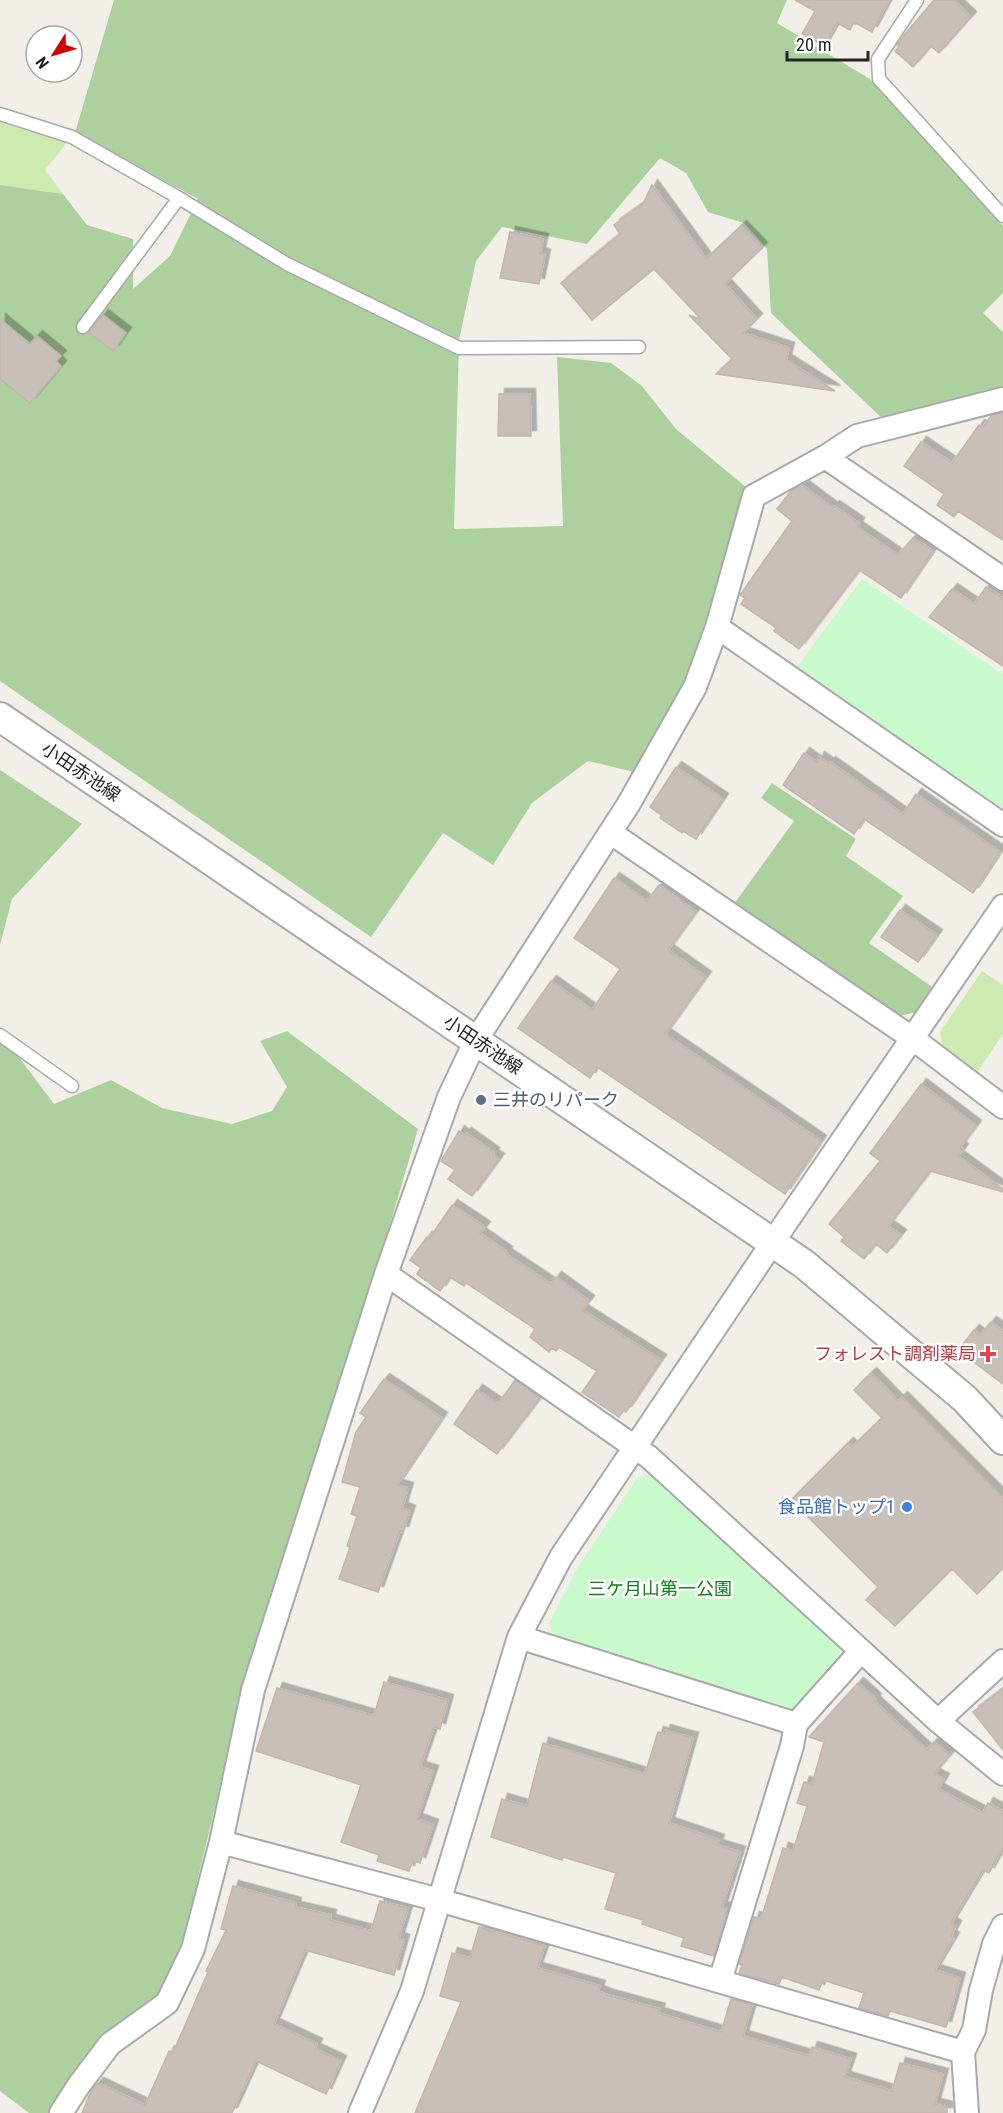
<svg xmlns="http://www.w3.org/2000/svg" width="1003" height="2113" font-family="'Roboto Condensed','Noto Sans JP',sans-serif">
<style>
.grass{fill:#cdebb0}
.forest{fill:#add19e}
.park{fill:#c8facc}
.building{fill:#c7bfb8;stroke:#c4b6ab;stroke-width:1.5;filter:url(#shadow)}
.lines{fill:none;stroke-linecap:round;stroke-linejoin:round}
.service-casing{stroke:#a9a9a9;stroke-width:15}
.minor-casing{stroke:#a9a9a9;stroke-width:26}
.tertiary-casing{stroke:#a9a9a9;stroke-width:32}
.service{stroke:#fff;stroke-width:12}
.minor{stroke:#fff;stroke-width:22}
.tertiary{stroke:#fff;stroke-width:28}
.service-dot{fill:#5c6f8a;stroke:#fff;stroke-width:2}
.health-dot{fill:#e0444e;stroke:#fff;stroke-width:2}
.shop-dot{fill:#3f7fe0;stroke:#fff;stroke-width:2}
.labels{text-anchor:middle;stroke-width:5;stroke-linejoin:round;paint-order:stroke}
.street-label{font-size:18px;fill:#222;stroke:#fff}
.service-label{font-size:18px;fill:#4e5e75;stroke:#fff;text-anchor:start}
.health-label{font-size:18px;fill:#be3a42;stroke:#fff;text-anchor:end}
.shop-label{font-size:18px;fill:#366cbe;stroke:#fff;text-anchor:end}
.park-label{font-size:18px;fill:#0c8416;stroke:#fff}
</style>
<defs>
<filter id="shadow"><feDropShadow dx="5.5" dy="-5.5" stdDeviation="0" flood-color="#0004"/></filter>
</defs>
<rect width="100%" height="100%" fill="#f2efe9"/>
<path class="grass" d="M 0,118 L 69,140 L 45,170 L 63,194 L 0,185 Z
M 982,971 L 1003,985 L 1003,1034 L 976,1074 L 943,1047 L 940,1032 Z"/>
<path class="forest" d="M 114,0 L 787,0 L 777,23 L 870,79 L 1003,226 L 1003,293 L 983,313 L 1003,332 L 1003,386 L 883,419 L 771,313 L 767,249 L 744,223 L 708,212 L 686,173 L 660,158 L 587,244 L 502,227 L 476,261 L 459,340 L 454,529 L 563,526 L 557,357 L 611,363 L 642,386 L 676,429 L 747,488 L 686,683 L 634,772 L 588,761 L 532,803 L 493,865 L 443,833 L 371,937 L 0,681 L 0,185 L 63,194 L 87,225 L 133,239 L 133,289 L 170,256 L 198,199 L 75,133 Z
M 0,770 L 82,824 L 12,899 L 0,945 Z
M 772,783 L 856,839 L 846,856 L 903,896 L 869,943 L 935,989 L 920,1011 L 900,1016 L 734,904 L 794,821 L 761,798 Z
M 287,1031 L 418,1129 L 386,1238 L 244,1685 L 183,1941 L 159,1996 L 51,2113 L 29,2113 L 0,2091 L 0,1032 L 54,1104 L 111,1080 L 162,1108 L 232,1124 L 272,1111 L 287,1087 L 260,1041 Z"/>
<path class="park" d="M 862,579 L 1003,674 L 1003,813 L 796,668 Z
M 650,1476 L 840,1642 L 839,1658 L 797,1708 L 788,1710 L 553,1638 L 549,1623 L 578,1567 L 638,1477 Z"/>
<path class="building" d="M 795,0 L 889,0 L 872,32 L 854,22 L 850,30 L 837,23 L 824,46 L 802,34 L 815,11 Z
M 934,0 L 953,0 L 971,17 L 939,53 L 931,46 L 913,67 L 895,51 L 899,47 L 897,45 L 905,34 Z
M 652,185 L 706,259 L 741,226 L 762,248 L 725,284 L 757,319 L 743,333 L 789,348 L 786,360 L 835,391 L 716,374 L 732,359 L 689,315 L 701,319 L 654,269 L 592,320 L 561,283 L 620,234 L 614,225 L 643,204 Z
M 510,232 L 543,239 L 540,253 L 545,255 L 539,284 L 500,278 Z
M 103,315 L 126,333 L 113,351 L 89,333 Z
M 0,319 L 30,344 L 37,336 L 61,356 L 56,361 L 61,366 L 30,403 L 0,379 Z
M 499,394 L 530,394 L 531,436 L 498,436 Z
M 1003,413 L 1003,540 L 958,511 L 954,517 L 937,505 L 944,494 L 904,466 L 921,442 L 952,463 L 979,425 L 983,427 L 991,416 Z
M 802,485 L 833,508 L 834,506 L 859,523 L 857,527 L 898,555 L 913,538 L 933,551 L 901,598 L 859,570 L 799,649 L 774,631 L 776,628 L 741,604 L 745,598 L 740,595 L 792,521 L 777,509 L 791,491 Z
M 986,587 L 1003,598 L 1003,666 L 929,617 L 952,589 L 974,604 Z
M 804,753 L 817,762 L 819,757 L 829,764 L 830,762 L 903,814 L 916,794 L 1000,852 L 973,893 L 864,819 L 854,834 L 783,785 Z
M 676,767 L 723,799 L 696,839 L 683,831 L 682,833 L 660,818 L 661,815 L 650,807 Z
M 614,878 L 647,901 L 659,885 L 696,912 L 668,950 L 706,977 L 665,1034 L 821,1141 L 785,1194 L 597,1067 L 590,1078 L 518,1028 L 551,981 L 592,1010 L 620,969 L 574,938 Z
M 900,910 L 937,935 L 918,962 L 881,937 Z
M 921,1084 L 976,1126 L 960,1147 L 963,1149 L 958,1156 L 1003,1189 L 1003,1192 L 930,1171 L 888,1226 L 901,1235 L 887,1253 L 876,1244 L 864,1259 L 841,1241 L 844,1237 L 829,1224 L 880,1161 L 870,1153 Z
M 459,1131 L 464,1135 L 466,1133 L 494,1153 L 493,1155 L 499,1159 L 472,1196 L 448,1179 L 455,1170 L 441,1161 Z
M 452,1205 L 485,1227 L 480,1233 L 507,1252 L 506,1254 L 551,1284 L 556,1277 L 589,1301 L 582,1310 L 661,1360 L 626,1412 L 624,1410 L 619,1417 L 582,1392 L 597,1371 L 559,1347 L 556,1351 L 552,1348 L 549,1352 L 530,1337 L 535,1329 L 466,1283 L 464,1286 L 450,1277 L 440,1291 L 417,1274 L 421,1268 L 410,1260 L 427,1237 L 429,1239 Z
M 991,1322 L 1003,1331 L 1003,1384 L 958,1350 L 974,1330 L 980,1335 Z
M 871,1373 L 898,1401 L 902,1397 L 1003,1498 L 1003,1568 L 977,1594 L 952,1569 L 895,1626 L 866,1600 L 878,1587 L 791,1500 L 848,1443 L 852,1447 L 882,1418 L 854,1390 Z
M 384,1379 L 442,1418 L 397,1485 L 408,1488 L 402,1508 L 410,1511 L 403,1532 L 400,1531 L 378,1592 L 339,1579 L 350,1547 L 347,1546 L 357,1516 L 351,1514 L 360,1487 L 342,1482 L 356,1432 L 366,1417 L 360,1413 Z
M 515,1380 L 540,1398 L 497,1454 L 454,1424 L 477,1390 L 498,1404 Z
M 384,1682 L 448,1700 L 440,1729 L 434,1727 L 420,1767 L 433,1771 L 417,1819 L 433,1825 L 420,1863 L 413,1860 L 409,1871 L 377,1861 L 379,1855 L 341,1842 L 361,1785 L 256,1751 L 277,1688 L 374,1716 Z
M 858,1683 L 876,1699 L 874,1701 L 927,1750 L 934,1742 L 950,1755 L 934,1774 L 944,1779 L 938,1789 L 983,1813 L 988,1803 L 1003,1811 L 1003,1847 L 989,1873 L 983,1870 L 951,1923 L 956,1926 L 951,1936 L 954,1938 L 935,1970 L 960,1978 L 946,2027 L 890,2011 L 888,2016 L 859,2008 L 864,1993 L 823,1980 L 819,1990 L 782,1977 L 779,1984 L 739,1973 L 742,1965 L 739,1964 L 754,1917 L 761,1919 L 783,1848 L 793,1851 L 807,1806 L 797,1803 L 804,1782 L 812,1784 L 824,1742 L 809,1737 Z
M 1003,1689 L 1003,1750 L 973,1712 Z
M 665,1730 L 693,1738 L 669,1823 L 719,1840 L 717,1845 L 740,1852 L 722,1907 L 728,1909 L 714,1956 L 681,1946 L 684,1938 L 642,1924 L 643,1920 L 605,1909 L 616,1873 L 563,1857 L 562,1860 L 491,1837 L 502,1799 L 527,1806 L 543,1743 L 645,1774 L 658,1732 L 664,1734 Z
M 233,1886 L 296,1903 L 295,1907 L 331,1915 L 330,1920 L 371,1931 L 380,1901 L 408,1908 L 399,1938 L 404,1940 L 394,1975 L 305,1950 L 274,2024 L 317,2044 L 315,2049 L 341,2061 L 326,2094 L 256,2061 L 232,2113 L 82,2113 L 91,2091 L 98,2083 L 145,2105 L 169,2051 L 173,2053 L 208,1972 L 206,1971 L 226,1930 L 221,1929 Z
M 479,1927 L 545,1946 L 537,1968 L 600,1986 L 598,1991 L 608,1995 L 660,2009 L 658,2013 L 721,2032 L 731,1999 L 752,2005 L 743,2036 L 809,2056 L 812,2047 L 851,2059 L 845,2077 L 892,2091 L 900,2063 L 943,2074 L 935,2104 L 947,2107 L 947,2113 L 415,2113 L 461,2002 L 440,1996 L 452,1953 L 470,1958 Z"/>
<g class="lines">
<defs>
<path id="service" d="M 917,0 L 878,59 L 879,79 L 1003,216
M 0,114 L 72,137 L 179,198 L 287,264 L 459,348 L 639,347
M 83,327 L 179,198
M 0,1035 L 72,1086"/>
<path id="minor" d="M 825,457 L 1003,579
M 717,627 L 1003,825
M 611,833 L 912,1038 L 1003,1107
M 386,1274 L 649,1457 L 938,1721 L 1003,1774
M 519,1637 L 796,1724
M 938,1721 L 1003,1661
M 221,1842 L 439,1900 L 963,2052
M 720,1981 L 792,1746 L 796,1724 L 861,1651
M 61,2113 L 79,2085 L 110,2044 L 167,2003 L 193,1949 L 221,1842 L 253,1690 L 386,1274 L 449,1097 L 476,1040 L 628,805 L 695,687 L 717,627 L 754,496 L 825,457 L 857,436 L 1003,399
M 360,2113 L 412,1991 L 519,1637 L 561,1557 L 785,1224 L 1003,906
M 967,2113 L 963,2052 L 974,2030 L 981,1990 L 994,1944 L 1003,1926"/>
<path id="tertiary" d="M 0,717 L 804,1264 L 965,1399 L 1003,1440"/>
</defs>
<use href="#service" class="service-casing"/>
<use href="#minor" class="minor-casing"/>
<use href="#tertiary" class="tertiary-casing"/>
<use href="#service" class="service"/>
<use href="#minor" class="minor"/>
<use href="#tertiary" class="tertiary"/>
</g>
<circle class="service-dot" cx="481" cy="1100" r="6"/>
<path class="health-dot" d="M985 1345h6v6h6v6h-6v6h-6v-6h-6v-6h6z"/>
<circle class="shop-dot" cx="907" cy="1507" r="6"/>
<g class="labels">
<g class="street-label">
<text transform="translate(81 772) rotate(34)" y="6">小田赤池線</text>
<text transform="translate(483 1045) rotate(34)" y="6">小田赤池線</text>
</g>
<g class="service-label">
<text x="493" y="1106">三井のリパーク</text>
</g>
<g class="health-label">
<text x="976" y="1360">フォレスト調剤薬局</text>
</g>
<g class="shop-label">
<text x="895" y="1513">食品館トップ1</text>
</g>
<g class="park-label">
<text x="660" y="1595">三ケ月山第一公園</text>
</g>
</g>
<g transform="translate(54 54) rotate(233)"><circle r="28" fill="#ffffff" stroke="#a7a7a7" stroke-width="1.5"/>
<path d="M0-4.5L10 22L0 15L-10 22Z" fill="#d40000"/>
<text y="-9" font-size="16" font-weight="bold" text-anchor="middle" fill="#222222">N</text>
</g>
<path d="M787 51v9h81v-9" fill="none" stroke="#222222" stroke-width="3"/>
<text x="796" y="51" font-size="18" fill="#222222" stroke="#ffffff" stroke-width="4.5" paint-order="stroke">20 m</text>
</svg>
